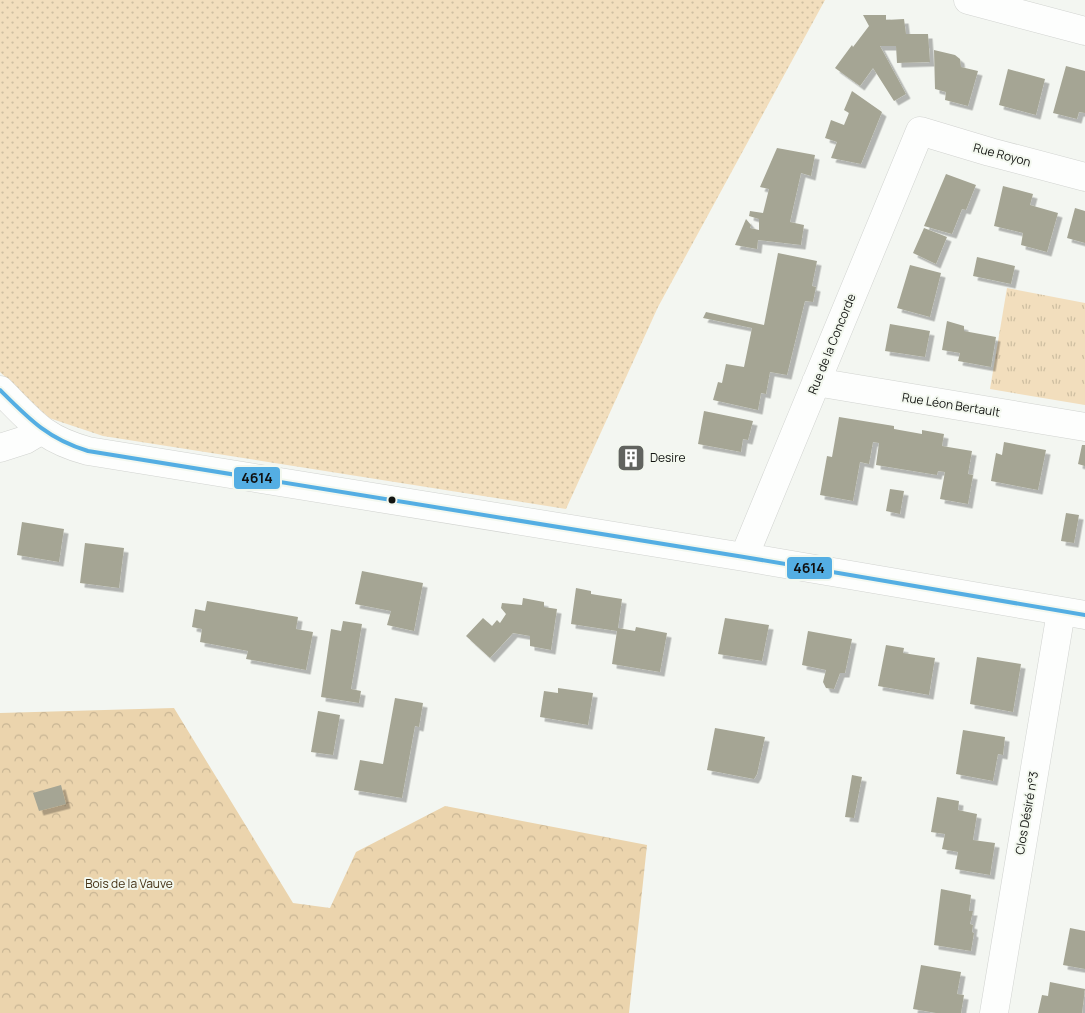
<svg xmlns="http://www.w3.org/2000/svg" width="1085" height="1013" font-family="Manrope,sans-serif">
<style>
.grass{fill:url(#grass-dots)}
.forest{fill:url(#forest-crowns)}
.park{fill:url(#park-tufts)}
.building{fill:#a5a594;filter:url(#shadow)}
.lines{fill:none;stroke-linecap:round;stroke-linejoin:round}
.minor-casing{stroke:#d1d3d0;stroke-width:29}
.minor{stroke:#fdfefd;stroke-width:28}
.bus-1-casing{stroke:#f3f8ef;stroke-width:8}
.bus-1{stroke:#54aee3;stroke-width:4}
.bus-dot{fill:#121411;stroke:#f3f8ef;stroke-width:2}
.labels{text-anchor:middle;stroke-width:4;stroke-linejoin:round;paint-order:stroke}
.street-label{font-size:12px;fill:#121411;stroke:#f3f8ef}
.poi-label{font-size:12px;fill:#121411;stroke:#f3f8ef;text-anchor:start}
.park-label{font-size:12px;fill:#443114;stroke:#f3f8ef}
.line-badge{stroke:#f3f8ef;stroke-width:2}
.pale-badge-label{font-size:14px;text-anchor:middle;font-weight:bold;fill:#111}
</style>
<defs>
<pattern id="grass-dots" width="8" height="8" patternUnits="userSpaceOnUse" patternTransform="scale(1.25)"><rect width="8" height="8" fill="#f2debd"/><path d="M2 2h.1M6 6h.1" fill="none" stroke="#cebea1" stroke-width="1.8" stroke-linecap="round"/></pattern>
<pattern id="forest-crowns" width="20" height="18" patternUnits="userSpaceOnUse" patternTransform="scale(1.25)"><rect width="20" height="18" fill="#ebd4ad"/><path d="M2 6a3 3 0 1 1 6 0M12 15a3 3 0 1 1 6 0" fill="none" stroke="#c8b594"/></pattern>
<pattern id="park-tufts" width="24" height="20" patternUnits="userSpaceOnUse" patternTransform="scale(1.25)"><rect width="24" height="20" fill="#f2debd"/><path d="M3 7l-1-3M5 7V3M7 7l1-3M15 17l-1-3M17 17v-4M19 17l1-3" fill="none" stroke="#cebea1"/></pattern>
<filter id="shadow"><feDropShadow dx="4.5" dy="4.5" stdDeviation="0" flood-color="#0004"/></filter>
</defs>
<rect width="100%" height="100%" fill="#f3f6f1"/>
<path class="grass" d="M 0,0 L 825,0 L 658,307 L 566,509 L 103,436 L 49,418 L 0,372 Z"/>
<path class="forest" d="M 174,708 L 293,903 L 330,908 L 356,852 L 445,806 L 647,845 L 629,1013 L 0,1013 L 0,713 Z"/>
<path class="park" d="M 1007,288 L 1085,303 L 1085,405 L 990,389 Z"/>
<path class="building" d="M 863,15 L 886,15 L 886,20 L 904,19 L 906,34 L 928,34 L 930,62 L 897,63 L 896,46 L 880,46 L 906,94 L 894,101 L 873,68 L 860,86 L 835,68 L 852,45 L 853,47 L 869,26 Z
M 934,50 L 955,55 L 960,59 L 961,67 L 978,71 L 968,106 L 945,100 L 946,92 L 935,89 Z
M 1066,66 L 1085,71 L 1085,113 L 1079,112 L 1077,119 L 1053,113 Z
M 1008,69 L 1045,79 L 1036,115 L 999,105 Z
M 852,91 L 882,112 L 861,164 L 831,158 L 837,142 L 825,138 L 831,120 L 844,125 L 849,113 L 844,110 Z
M 777,148 L 815,155 L 811,176 L 801,173 L 790,222 L 804,225 L 801,245 L 758,240 L 757,249 L 735,245 L 746,219 L 751,225 L 750,228 L 759,230 L 759,219 L 749,216 L 750,211 L 763,213 L 769,189 L 760,187 Z
M 946,174 L 976,185 L 966,210 L 962,209 L 952,234 L 924,226 Z
M 1003,186 L 1033,194 L 1030,205 L 1058,213 L 1047,252 L 1021,245 L 1023,233 L 994,226 Z
M 1075,208 L 1085,211 L 1085,243 L 1067,238 Z
M 924,228 L 947,237 L 936,264 L 913,253 Z
M 778,253 L 817,261 L 812,286 L 816,287 L 813,302 L 805,301 L 787,375 L 770,372 L 766,394 L 761,393 L 758,410 L 713,400 L 718,382 L 722,383 L 726,364 L 744,367 L 752,328 L 703,318 L 706,312 L 764,325 Z
M 977,257 L 1015,266 L 1011,284 L 973,276 Z
M 910,265 L 941,273 L 930,317 L 897,308 Z
M 947,321 L 964,326 L 964,331 L 996,337 L 991,367 L 958,361 L 960,353 L 942,350 Z
M 890,324 L 930,331 L 925,357 L 885,351 Z
M 704,411 L 753,421 L 748,440 L 743,439 L 741,452 L 698,444 Z
M 839,417 L 894,426 L 894,429 L 922,434 L 922,430 L 944,434 L 942,446 L 972,451 L 968,474 L 973,475 L 968,504 L 940,499 L 945,472 L 938,471 L 937,475 L 876,465 L 879,443 L 873,442 L 869,464 L 860,462 L 853,501 L 820,495 L 827,456 L 832,457 Z
M 1004,442 L 1046,450 L 1038,490 L 991,481 L 996,453 L 1002,455 Z
M 1082,445 L 1085,445 L 1085,466 L 1078,464 Z
M 624,448 L 639,449 L 638,464 L 623,463 Z
M 890,489 L 904,491 L 900,514 L 886,511 Z
M 1066,513 L 1079,515 L 1074,543 L 1061,541 Z
M 22,522 L 64,529 L 59,562 L 17,555 Z
M 85,543 L 124,548 L 119,588 L 80,583 Z
M 362,571 L 423,583 L 414,631 L 387,625 L 391,611 L 355,604 Z
M 576,588 L 591,591 L 591,594 L 622,599 L 618,628 L 635,631 L 636,627 L 667,633 L 660,672 L 612,664 L 617,631 L 571,624 Z
M 523,598 L 544,602 L 544,607 L 557,609 L 551,650 L 530,646 L 530,636 L 513,633 L 490,658 L 466,636 L 483,618 L 492,626 L 497,620 L 500,623 L 506,614 L 501,608 L 502,603 L 522,605 Z
M 207,601 L 298,617 L 296,629 L 313,632 L 306,670 L 246,659 L 248,651 L 200,642 L 202,629 L 192,627 L 195,609 L 205,611 Z
M 725,618 L 769,625 L 762,661 L 718,654 Z
M 343,621 L 362,624 L 351,689 L 361,691 L 359,703 L 321,697 L 331,629 L 341,631 Z
M 808,631 L 852,639 L 845,673 L 840,673 L 834,689 L 826,688 L 823,682 L 826,670 L 802,665 Z
M 886,645 L 904,648 L 903,653 L 935,658 L 929,695 L 878,686 Z
M 977,657 L 1021,664 L 1013,712 L 970,704 Z
M 558,688 L 593,693 L 588,725 L 540,717 L 544,691 L 558,693 Z
M 395,698 L 423,703 L 419,727 L 415,726 L 402,798 L 354,790 L 360,760 L 383,764 Z
M 318,711 L 340,715 L 333,755 L 311,752 Z
M 715,728 L 765,737 L 757,774 L 754,779 L 707,770 Z
M 963,730 L 1005,737 L 1003,755 L 998,754 L 993,781 L 956,774 Z
M 852,775 L 862,777 L 854,818 L 845,817 Z
M 61,785 L 66,804 L 39,811 L 33,793 Z
M 937,797 L 959,801 L 958,810 L 977,814 L 973,840 L 995,843 L 990,875 L 955,869 L 958,852 L 942,849 L 945,834 L 931,832 Z
M 941,889 L 971,895 L 969,911 L 973,911 L 970,924 L 973,925 L 972,932 L 974,933 L 971,951 L 934,945 Z
M 1070,928 L 1085,931 L 1085,969 L 1063,965 Z
M 921,965 L 961,972 L 957,994 L 964,995 L 961,1013 L 936,1013 L 913,1009 Z
M 1050,982 L 1085,989 L 1082,1013 L 1038,1013 L 1042,995 L 1048,996 Z"/>
<g class="lines">
<defs>
<path id="minor" d="M 968,0 L 1085,31
M 816,382 L 1085,427
M 0,390 C 32,422 43,439 88,451 L 744,557 L 1085,615
M 0,448 L 25,440 L 40,431
M 744,557 L 920,131 L 990,152 L 1085,177
M 994,1013 L 1061,612"/>
</defs>
<use href="#minor" class="minor-casing"/>
<use href="#minor" class="minor"/>
<defs>
<path id="bus-1" d="M 0,390 C 29,419 48,439 88,451 L 744,557 L 1085,615"/>
</defs>
<use href="#bus-1" class="bus-1-casing"/>
<use href="#bus-1" class="bus-1"/>
</g>
<defs>
<symbol id="building-square" viewBox="-11 -11 22 22"><rect x="-9" y="-9" width="18" height="18" rx="4" fill="#61635f" stroke="#f3f8ef"/><path d="M-4-6H4V6H1V3H-1V6H-4ZM-2.5-4.3h1.7v1.8h-1.7ZM.8-4.3h1.7v1.8H.8ZM-2.5-1h1.7V.8h-1.7ZM.8-1h1.7V.8H.8Z" fill="#fff"/></symbol>
</defs>
<g fill-rule="evenodd">
<use href="#building-square" x="615" y="442" width="32" height="32"/>
</g>
<circle class="bus-dot" cx="392" cy="500" r="4.5"/>
<g class="labels">
<g class="street-label">
<text transform="translate(1002 155) rotate(15)" y="4">Rue Royon</text>
<text transform="translate(832 344) rotate(-68)" y="4">Rue de la Concorde</text>
<text transform="translate(951 405) rotate(9)" y="4">Rue Léon Bertault</text>
<text transform="translate(1027 813) rotate(-80)" y="4">Clos Désiré n°3</text>
</g>
<g class="poi-label">
<text x="650" y="462">Desire</text>
</g>
<g class="park-label">
<text x="129" y="888">Bois de la Vauve</text>
</g>
</g>
<g class="line-badge">
<rect x="233" y="466" width="48" height="24" rx="5" fill="#54aee3"/>
<rect x="786" y="556" width="47" height="24" rx="5" fill="#54aee3"/>
</g>
<g class="pale-badge-label">
<text x="257" y="483">4614</text>
<text x="809" y="573">4614</text>
</g>
</svg>
